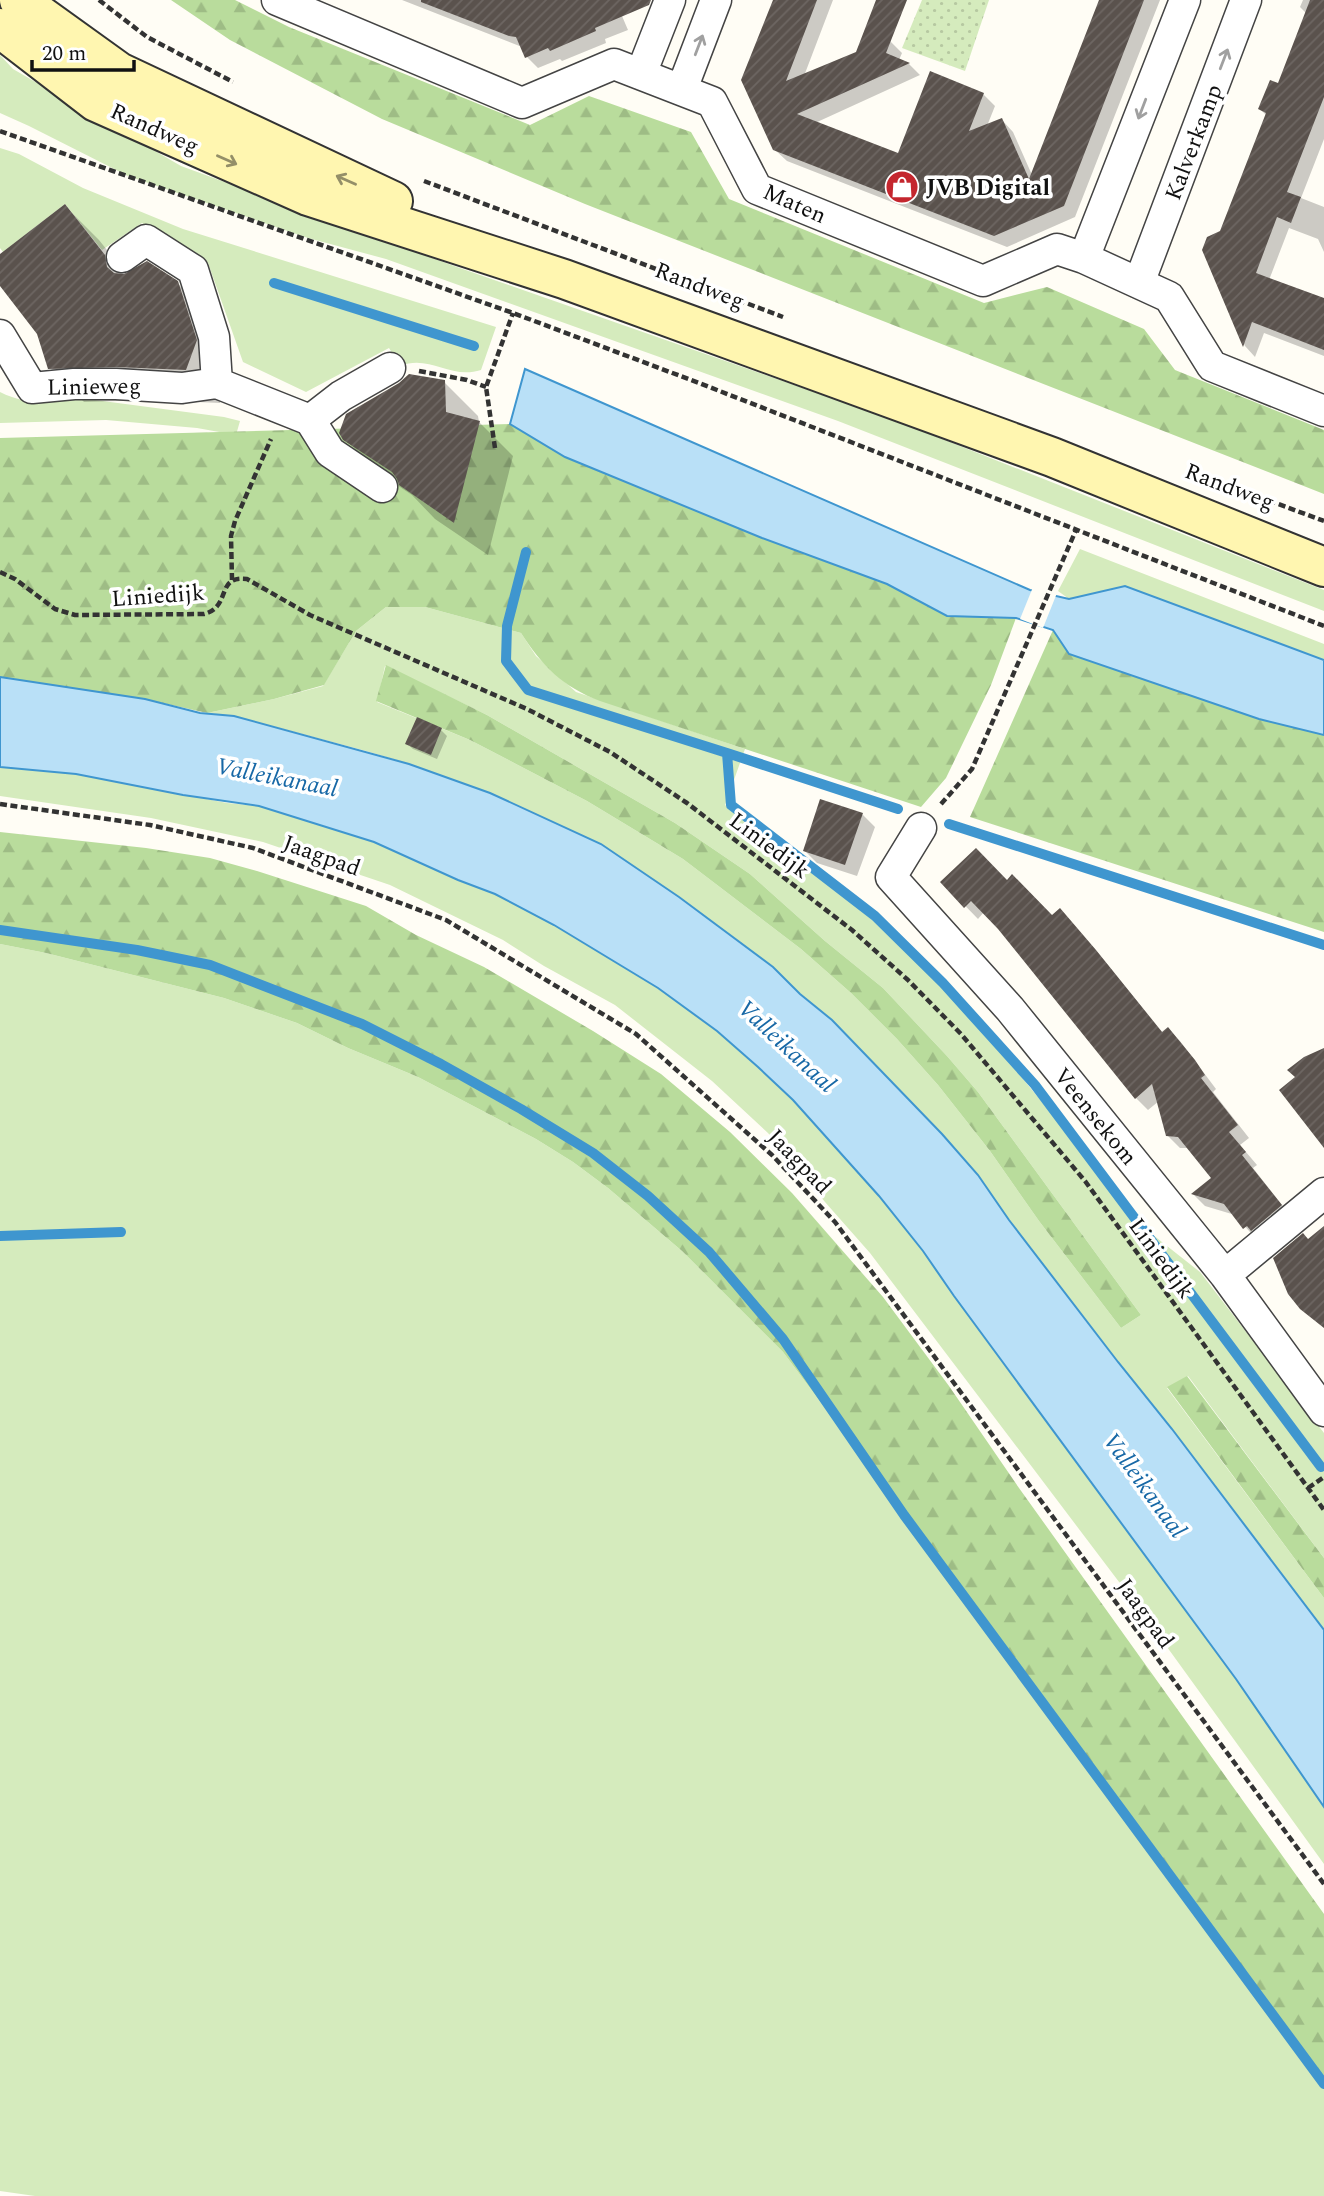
<svg xmlns="http://www.w3.org/2000/svg" width="1324" height="2196" font-family="Spectral,serif">
<style>
.grass{fill:#d5ebbd;fill-rule:evenodd}
.forest{fill:url(#forest-firs)}
.park{fill:url(#park-dots)}
.water{fill:#b9e0f7;stroke:#3f96cf;stroke-width:2}
.pier{fill:#fffdf5}
.shadow{fill:#0003}
.lines{fill:none;stroke-linecap:round;stroke-linejoin:round}
.stream{stroke:#3f96cf;stroke-width:10}
.building{fill:url(#building-hatch)}
.street-casing{stroke:#444;stroke-width:33}
.secondary-casing{stroke:#333;stroke-width:42}
.path{stroke:#333;stroke-width:4.5;stroke-dasharray:7 3.5;stroke-linecap:butt}
.street{stroke:#fff;stroke-width:30}
.secondary{stroke:#fff6b0;stroke-width:38}
.oneway{stroke:#a0a0a0}
.oneway2{stroke:#948f68}
.labels{text-anchor:middle;stroke-width:7;stroke-linejoin:round;paint-order:stroke}
.street-label{font-size:23px;fill:#111;stroke:#fff}
.poi-label{font-size:23px;font-weight:bold;fill:#111;stroke:#fff;text-anchor:start}
.water-label{font-size:24px;font-style:italic;fill:#1768a6;stroke:#fff}
</style>
<defs>
<pattern id="forest-firs" width="22" height="20" patternUnits="userSpaceOnUse" patternTransform="scale(1.75)"><rect width="22" height="20" fill="#b9dc9c"/><path d="M5 1l3.5 6h-7zM16 11l3.5 6h-7z" fill="#9ebc85"/></pattern>
<pattern id="park-dots" width="8" height="8" patternUnits="userSpaceOnUse" patternTransform="scale(1.75)"><rect width="8" height="8" fill="#d5ebbd"/><path d="M2 2h.1M6 6h.1" fill="none" stroke="#b6c8a1" stroke-width="1.8" stroke-linecap="round"/></pattern>
<pattern id="building-hatch" width="6" height="6" patternUnits="userSpaceOnUse" patternTransform="scale(1.75)"><rect width="6" height="6" fill="#5a524d"/><path d="M-1 1l2-2M0 6l6-6M5 7l2-2" fill="none" stroke="#6d6662"/></pattern>
</defs>
<rect width="100%" height="100%" fill="#fffdf5"/>
<path class="grass" d="M 0,55 L 13,69 L 181,166 L 457,267 L 897,421 L 1324,590 L 1324,611 L 838,421 L 386,259 L 308,238 L 128,176 L 29,126 L 0,113 Z
M 0,148 L 19,154 L 83,188 L 183,229 L 496,327 L 481,370 C 450,380 430,354 400,366 L 389,348 L 306,392 L 243,362 L 208,263 L 142,223 L 102,250 L 65,204 L 3,252 L 0,248 Z
M 0,392 C 36,410 59,397 95,400 L 224,417 L 240,421 L 236,435 L 197,428 L 106,420 L 0,423 Z
M 1080,549 L 1324,644 L 1324,660 L 1125,586 L 1069,599 L 1058,591 Z
M 386,607 L 425,607 L 521,633 L 536,656 L 576,692 L 745,749 L 725,805 L 843,895 L 910,952 L 981,1028 L 1148,1231 L 1200,1272 L 1324,1433 L 1324,1558 L 1188,1376 L 1167,1388 L 1324,1598 L 1324,1630 L 1172,1429 L 1118,1362 L 1009,1220 L 978,1175 L 942,1134 L 832,1020 L 800,994 L 773,967 L 679,897 L 601,844 L 490,793 L 410,764 L 366,751 L 234,716 L 207,713 L 274,699 L 323,686 L 356,631 ZM 385,666 L 487,715 L 675,823 L 750,874 L 825,941 L 883,988 L 947,1056 L 978,1092 L 1141,1315 L 1121,1328 L 1039,1221 L 990,1151 L 938,1085 L 897,1039 L 851,993 L 801,949 L 683,859 L 587,801 L 470,740 L 377,702 Z
M 0,767 L 76,774 L 227,803 L 259,806 L 374,842 L 458,880 L 495,894 L 554,925 L 658,988 L 717,1031 L 758,1066 L 793,1100 L 879,1196 L 923,1251 L 954,1296 L 1236,1679 L 1324,1807 L 1324,1864 L 1141,1611 L 870,1253 L 825,1202 L 768,1133 L 712,1081 L 615,1005 L 544,966 L 503,940 L 390,885 L 263,842 L 151,818 L 0,796 Z
M 0,944 L 46,953 L 224,998 L 297,1023 L 348,1048 L 418,1077 L 536,1139 L 573,1162 L 608,1188 L 682,1251 L 783,1352 L 935,1555 L 1024,1681 L 1324,2087 L 1324,2196 L 35,2196 L 0,2191 Z"/>
<path class="forest" d="M 171,0 L 235,0 L 289,27 L 530,125 L 589,96 L 691,132 L 729,199 L 984,303 L 1047,287 L 1144,329 L 1175,370 L 1324,430 L 1324,494 L 585,204 L 382,119 L 230,40 Z
M 510,424 L 565,457 L 762,538 L 887,584 L 947,615 L 1016,618 L 991,685 L 946,778 L 921,807 L 600,701 C 563,687 542,666 521,633 L 425,607 L 386,607 L 356,631 L 324,685 L 274,699 L 207,713 L 145,699 L 0,677 L 0,438 Z
M 1053,630 L 1069,654 L 1259,719 L 1324,735 L 1324,932 L 970,817 Z
M 386,665 L 487,715 L 675,823 L 750,874 L 825,941 L 883,988 L 947,1056 L 978,1092 L 1141,1315 L 1121,1328 L 1039,1221 L 990,1151 L 938,1085 L 897,1039 L 851,993 L 801,949 L 683,859 L 587,801 L 470,740 L 376,701 Z
M 0,832 L 146,848 L 210,858 L 257,871 L 366,906 L 416,935 L 484,967 L 593,1031 L 661,1074 L 730,1132 L 792,1193 L 883,1297 L 949,1386 L 1019,1488 L 1324,1914 L 1324,2087 L 1024,1681 L 935,1555 L 783,1352 L 682,1251 L 608,1188 L 573,1162 L 536,1139 L 418,1077 L 348,1048 L 297,1023 L 224,998 L 46,953 L 0,944 Z
M 1187,1376 L 1324,1558 L 1324,1598 L 1167,1387 Z"/>
<path class="park" d="M 922,0 L 989,0 L 965,71 L 902,48 Z"/>
<path class="water" d="M 525,369 L 1030,590 L 1069,599 L 1125,586 L 1324,660 L 1324,735 L 1259,719 L 1069,654 L 1053,630 L 1016,618 L 947,616 L 887,584 L 762,538 L 565,457 L 510,424 Z
M 0,677 L 145,699 L 200,713 L 234,716 L 409,764 L 490,793 L 601,844 L 679,897 L 773,967 L 800,994 L 832,1020 L 942,1134 L 978,1175 L 1009,1220 L 1118,1362 L 1172,1429 L 1324,1630 L 1324,1807 L 1236,1679 L 954,1296 L 923,1251 L 879,1196 L 793,1100 L 758,1067 L 717,1031 L 658,988 L 554,925 L 495,894 L 458,880 L 374,842 L 259,806 L 183,795 L 76,774 L 0,767 Z"/>
<path class="pier" d="M 1033,587 L 1057,593 L 1043,628 L 1020,619 Z"/>
<path class="shadow" d="M 402,0 L 623,0 L 619,9 L 628,30 L 605,39 L 606,43 L 562,61 L 560,59 L 538,68 L 527,57 L 522,47 Z
M 775,0 L 833,0 L 804,76 L 890,41 L 902,53 L 899,60 L 909,64 L 920,75 L 815,123 L 899,156 L 983,94 L 995,106 L 987,126 L 1002,120 L 1013,132 L 1032,175 L 1101,0 L 1160,0 L 1075,217 L 1007,247 L 787,161 L 774,149 Z
M 1303,0 L 1324,0 L 1324,139 L 1301,198 L 1324,207 L 1324,252 L 1318,239 L 1289,228 L 1269,280 L 1324,301 L 1324,356 L 1264,333 L 1255,357 L 1245,346 L 1204,250 L 1221,233 L 1267,116 L 1260,109 L 1279,85 L 1307,14 L 1300,7 Z
M 65,206 L 99,240 L 127,275 L 177,283 L 212,317 L 230,376 L 220,403 L 151,400 L 84,402 L 50,368 L 39,334 L 0,283 L 0,256 Z
M 444,382 L 478,416 L 479,422 L 513,456 L 488,555 L 435,519 L 412,495 L 379,473 L 344,438 Z
M 418,720 L 441,730 L 447,736 L 437,759 L 413,749 L 407,744 Z
M 821,801 L 863,815 L 875,827 L 857,876 L 817,863 L 805,851 Z
M 942,882 L 1007,882 L 1052,917 L 1072,923 L 1108,965 L 1163,1033 L 1168,1029 L 1180,1041 L 1216,1089 L 1213,1092 L 1249,1138 L 1240,1145 L 1257,1165 L 1253,1168 L 1293,1219 L 1257,1240 L 1235,1215 L 1205,1206 L 1193,1194 L 1213,1178 L 1189,1148 L 1180,1148 L 1168,1136 L 1159,1101 L 1148,1110 L 1136,1098 L 999,928 L 984,912 L 978,919 Z"/>
<g class="lines">
<path class="stream" d="M 274,283 L 474,346
M 526,552 L 507,626 L 506,661 L 528,690 L 727,753 L 731,805 L 875,916 L 943,983 L 1035,1085 L 1321,1467
M 727,753 L 898,809
M 949,824 L 1324,945
M 0,930 L 137,950 L 210,965 L 362,1024 L 441,1064 L 521,1109 L 593,1153 L 648,1196 L 709,1252 L 783,1339 L 904,1515 L 1324,2084
M 0,1236 L 121,1232"/>
</g>
<path class="building" d="M 421,0 L 651,0 L 649,5 L 595,28 L 596,31 L 550,51 L 548,48 L 525,58 L 516,37 L 509,36 L 421,2 Z
M 773,0 L 817,0 L 786,81 L 856,52 L 876,0 L 907,0 L 886,53 L 910,63 L 797,114 L 898,153 L 930,71 L 984,93 L 969,131 L 1002,118 L 1029,179 L 1099,0 L 1144,0 L 1064,206 L 994,236 L 773,150 L 741,80 Z
M 1310,0 L 1324,0 L 1324,97 L 1287,192 L 1301,197 L 1291,223 L 1277,217 L 1256,273 L 1324,298 L 1324,350 L 1252,322 L 1243,347 L 1202,250 L 1207,237 L 1220,231 L 1266,113 L 1258,109 L 1270,80 L 1278,83 Z
M 65,204 L 105,255 L 107,267 L 114,273 L 124,274 L 147,261 L 178,281 L 197,340 L 186,370 L 116,367 L 48,369 L 37,334 L 0,286 L 0,254 Z
M 409,374 L 445,380 L 446,412 L 480,421 L 454,523 L 399,485 L 397,479 L 392,472 L 343,440 L 339,433 L 346,414 L 399,383 Z
M 417,717 L 442,728 L 431,755 L 405,744 Z
M 820,799 L 863,813 L 845,865 L 803,851 Z
M 976,848 L 1007,880 L 1012,874 L 1052,915 L 1060,908 L 1096,950 L 1162,1032 L 1168,1027 L 1195,1060 L 1205,1075 L 1201,1078 L 1238,1125 L 1229,1132 L 1246,1152 L 1242,1155 L 1282,1205 L 1251,1231 L 1247,1226 L 1243,1229 L 1224,1204 L 1191,1194 L 1211,1178 L 1178,1137 L 1166,1136 L 1152,1084 L 1135,1099 L 998,929 L 971,901 L 964,908 L 940,882 Z
M 1324,1048 L 1324,1148 L 1279,1090 L 1295,1077 L 1287,1070 L 1304,1057 Z
M 1324,1226 L 1324,1328 L 1300,1309 L 1288,1294 L 1273,1258 L 1303,1233 L 1308,1239 Z"/>
<g class="lines">
<defs>
<path id="street" d="M 277,0 L 522,103 L 614,64 L 712,102 L 757,189 L 983,281 L 1057,249 L 1084,258 L 1169,297 L 1212,366 L 1324,411
M 641,74 L 670,0
M 682,89 L 716,0
M 122,257 L 146,240 L 193,270 L 214,337 L 217,383
M 1084,258 L 1185,0
M 1139,283 L 1246,0
M 0,335 L 32,388 L 74,384 L 116,384 L 182,388 L 217,383 L 310,420 L 341,396 L 390,368
M 310,420 L 330,452 L 382,487
M 921,828 L 891,877 L 1010,1009 L 1225,1275 L 1324,1411
M 1225,1275 L 1324,1193"/>
<path id="secondary" d="M 19,0 L 119,72 L 393,201
M 0,28 L 96,102 L 308,196 L 564,279 L 1052,457 L 1324,567"/>
</defs>
<use href="#street" class="street-casing"/>
<use href="#secondary" class="secondary-casing"/>
<path class="path" d="M 99,0 L 147,37 L 233,82
M 0,131 L 513,313 L 699,383 L 1324,626
M 424,181 L 783,317
M 419,371 L 467,380 L 486,387
M 495,448 L 486,387 L 513,313
M 1200,475 L 1324,521
M 0,572 L 15,579 L 55,609 L 75,615 L 204,614 C 232,607 215,575 247,579 L 310,615 L 527,709 L 610,752 L 687,803 L 852,930 L 908,980 L 961,1034 L 1085,1181 L 1324,1510
M 232,580 L 231,536 L 235,521 L 271,439
M 0,804 L 150,825 L 253,848 L 446,920 L 636,1034 L 772,1155 L 835,1222 L 1324,1884
M 941,804 L 972,769 L 1076,530
M 1308,1488 L 1324,1477"/>
<use href="#street" class="street"/>
<use href="#secondary" class="secondary"/>
</g>
<defs><path id="oneway-shaft" d="M-6 0H5M1.5-3L5.5 0L1.5 3" fill="none" stroke-width="1.6" stroke-linecap="round" stroke-linejoin="round" transform="scale(1.75)"/></defs>
<g class="oneway">
<use href="#oneway-shaft" transform="translate(699 45) rotate(-69)"/>
<use href="#oneway-shaft" transform="translate(1224 59) rotate(-69)"/>
<use href="#oneway-shaft" transform="translate(1142 109) rotate(111)"/>
</g>
<g class="oneway2">
<use href="#oneway-shaft" transform="translate(227 160) rotate(24)"/>
<use href="#oneway-shaft" transform="translate(346 180) rotate(-156)"/>
</g>
<defs>
<symbol id="shop-disc" viewBox="-11 -11 22 22"><circle r="9.5" fill="#c4262e" stroke="#fff"/><path d="M-5-2.5h2.3a2.7 3.5 0 0 1 5.4 0H5L5.5 6h-11ZM-1.5-2.5h3a1.5 2.3 0 0 0-3 0Z" fill="#fff"/></symbol>
</defs>
<g fill-rule="evenodd">
<use href="#shop-disc" x="883" y="168" width="38" height="38"/>
</g>
<g class="labels">
<g class="street-label">
<text transform="translate(155 128) rotate(24)" y="8">Randweg</text>
<text transform="translate(1193 142) rotate(-69)" y="8">Kalverkamp</text>
<text transform="translate(795 203) rotate(24)" y="8">Maten</text>
<text transform="translate(700 285) rotate(21)" y="8">Randweg</text>
<text transform="translate(94 386) rotate(-1)" y="8">Linieweg</text>
<text transform="translate(1230 486) rotate(21)" y="8">Randweg</text>
<text transform="translate(158 595) rotate(-4)" y="8">Liniedijk</text>
<text transform="translate(770 845) rotate(37)" y="8">Liniedijk</text>
<text transform="translate(322 855) rotate(20)" y="8">Jaagpad</text>
<text transform="translate(1096 1116) rotate(51)" y="8">Veensekom</text>
<text transform="translate(800 1161) rotate(46)" y="8">Jaagpad</text>
<text transform="translate(1162 1258) rotate(54)" y="8">Liniedijk</text>
<text transform="translate(1146 1613) rotate(54)" y="8">Jaagpad</text>
</g>
<g class="poi-label">
<text x="926" y="195">JVB Digital</text>
</g>
<g class="water-label">
<text transform="translate(277 777) rotate(11)" y="8">Valleikanaal</text>
<text transform="translate(787 1046) rotate(43)" y="8">Valleikanaal</text>
<text transform="translate(1145 1485) rotate(54)" y="8">Valleikanaal</text>
</g>
</g>
<path d="M32 60v10h102v-10" fill="none" stroke="#111111" stroke-width="3.5"/>
<text x="42" y="60" font-size="21" fill="#111111" stroke="#ffffff" stroke-width="5" paint-order="stroke">20 m</text>
</svg>
